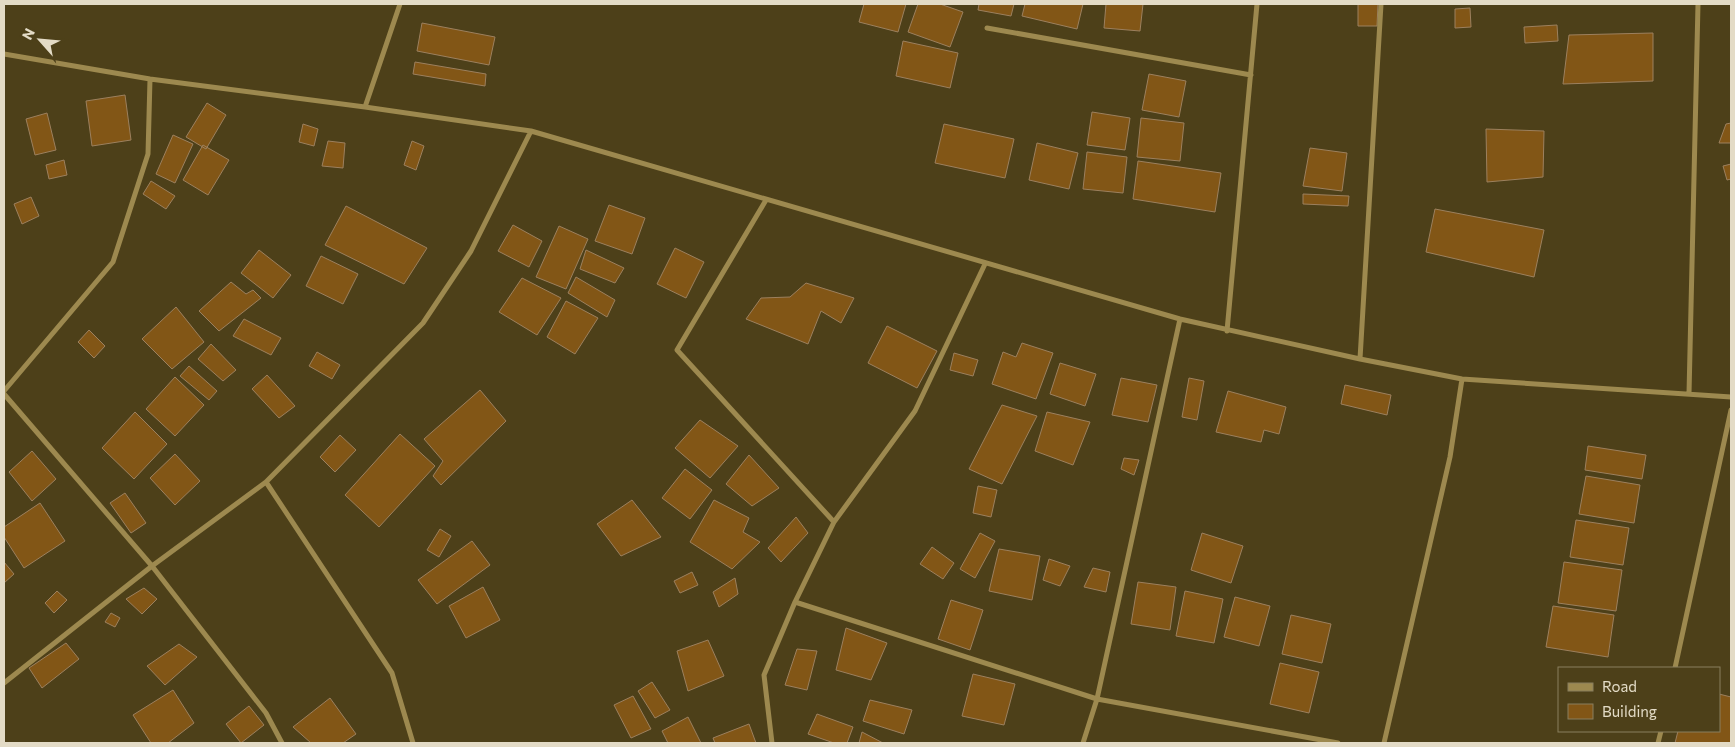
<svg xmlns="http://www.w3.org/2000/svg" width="1735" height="747" font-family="Commissioner,sans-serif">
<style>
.building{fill:#825616;stroke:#9c805e}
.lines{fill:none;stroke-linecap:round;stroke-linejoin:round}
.minor{stroke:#9d894f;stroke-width:5}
</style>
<rect width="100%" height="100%" fill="#4d4019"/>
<path class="building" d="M 864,4 L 906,4 L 898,32 L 859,22 Z
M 918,4 L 940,4 L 963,12 L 950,47 L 908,32 Z
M 979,4 L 1014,4 L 1011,16 L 978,10 Z
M 1025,4 L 1083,4 L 1077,29 L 1022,16 Z
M 1106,4 L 1143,4 L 1140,31 L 1104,28 Z
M 1358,4 L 1378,4 L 1377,26 L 1358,26 Z
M 1470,8 L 1471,27 L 1455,28 L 1455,9 Z
M 422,23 L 495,37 L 489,65 L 417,51 Z
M 1557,25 L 1558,41 L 1525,43 L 1524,27 Z
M 1653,33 L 1653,81 L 1563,84 L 1569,35 Z
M 903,41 L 958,53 L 950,88 L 896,76 Z
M 415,62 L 486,74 L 485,86 L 413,74 Z
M 1149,74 L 1186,81 L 1179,117 L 1142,110 Z
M 125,95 L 131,140 L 92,146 L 86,101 Z
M 207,103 L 226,115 L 206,149 L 186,137 Z
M 1092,112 L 1130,118 L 1125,150 L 1087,145 Z
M 47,113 L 56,150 L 35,155 L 26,119 Z
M 1141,118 L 1184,123 L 1180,161 L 1137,157 Z
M 1731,123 L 1731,143 L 1719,143 L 1726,124 Z
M 303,124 L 318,129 L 314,146 L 299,142 Z
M 944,124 L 1014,139 L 1005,178 L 935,163 Z
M 1486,129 L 1544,131 L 1543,177 L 1487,182 Z
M 173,135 L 193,144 L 175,183 L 156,174 Z
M 328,141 L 345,143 L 343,168 L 322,166 Z
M 412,141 L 424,146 L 416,170 L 404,165 Z
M 1037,143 L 1078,153 L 1069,189 L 1029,180 Z
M 203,145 L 229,160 L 208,195 L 183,180 Z
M 1310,148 L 1347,153 L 1342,191 L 1303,186 Z
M 1087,152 L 1127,157 L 1123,193 L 1083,189 Z
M 64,160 L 67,175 L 49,179 L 46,165 Z
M 1138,161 L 1221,173 L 1215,212 L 1133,199 Z
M 1731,164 L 1731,179 L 1727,180 L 1723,166 Z
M 151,181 L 175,196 L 166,209 L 143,194 Z
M 1303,194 L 1349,196 L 1348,206 L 1303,204 Z
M 31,197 L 39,216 L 22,224 L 14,204 Z
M 609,205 L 645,218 L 632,254 L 595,241 Z
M 346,206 L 427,248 L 404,284 L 325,245 Z
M 1435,209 L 1544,230 L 1534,277 L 1426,252 Z
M 513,225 L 542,241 L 529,267 L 498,251 Z
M 559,226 L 588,239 L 566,289 L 536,277 Z
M 675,248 L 704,262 L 686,298 L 657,284 Z
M 259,250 L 291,275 L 273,298 L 241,273 Z
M 586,250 L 624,268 L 615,283 L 580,269 Z
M 321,256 L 358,274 L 343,304 L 306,286 Z
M 576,277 L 615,300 L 607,317 L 568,293 Z
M 522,278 L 561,298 L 537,335 L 499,312 Z
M 231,282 L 246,294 L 253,290 L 261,298 L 219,331 L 199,311 Z
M 806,283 L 854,298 L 841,323 L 821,311 L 808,344 L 746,319 L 761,298 L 790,297 Z
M 566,301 L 598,318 L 575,354 L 547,337 Z
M 176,307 L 204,342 L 172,369 L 142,339 Z
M 244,319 L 281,338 L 271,355 L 233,336 Z
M 887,326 L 937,351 L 917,388 L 868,363 Z
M 89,330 L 105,346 L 94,358 L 78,342 Z
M 1022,343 L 1053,353 L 1036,399 L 992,384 L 1003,352 L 1016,357 Z
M 211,344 L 236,370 L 223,381 L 198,359 Z
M 317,352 L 340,365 L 332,379 L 309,366 Z
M 954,353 L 978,360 L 973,376 L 950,370 Z
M 1060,363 L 1096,374 L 1085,406 L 1050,394 Z
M 189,366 L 217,391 L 209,400 L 180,376 Z
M 267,375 L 295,406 L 279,418 L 252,389 Z
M 175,377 L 204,405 L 175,436 L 146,409 Z
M 1121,378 L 1157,385 L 1148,422 L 1112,415 Z
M 1189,378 L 1204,381 L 1197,420 L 1182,417 Z
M 1345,385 L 1391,395 L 1387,415 L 1341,404 Z
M 480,390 L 506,421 L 441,485 L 433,476 L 443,461 L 424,439 Z
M 1228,391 L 1286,407 L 1279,434 L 1264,430 L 1261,442 L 1216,432 Z
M 1002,405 L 1037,416 L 1002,484 L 969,469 Z
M 135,412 L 167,444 L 134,479 L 102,448 Z
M 1047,412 L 1090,422 L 1073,465 L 1035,451 Z
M 700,420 L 738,446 L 710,478 L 675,448 Z
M 400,434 L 435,466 L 379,527 L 345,495 Z
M 340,435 L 356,450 L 335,472 L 320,457 Z
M 1588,446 L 1646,455 L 1642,479 L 1585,470 Z
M 32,451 L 56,479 L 32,501 L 9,472 Z
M 175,454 L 200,481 L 175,505 L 150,478 Z
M 749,455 L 779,488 L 752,506 L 726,484 Z
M 1124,458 L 1139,460 L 1134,475 L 1121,469 Z
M 685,469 L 712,490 L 690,519 L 662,498 Z
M 1586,476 L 1640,485 L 1634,523 L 1579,514 Z
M 978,486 L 997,490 L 991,517 L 973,513 Z
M 125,493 L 146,523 L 131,533 L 110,503 Z
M 632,500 L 661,537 L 621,556 L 597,524 Z
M 714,500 L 749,518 L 743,532 L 760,542 L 732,569 L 690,542 Z
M 40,503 L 65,541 L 24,568 L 4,537 L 4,527 Z
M 796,517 L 808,533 L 781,562 L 768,548 Z
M 1576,520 L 1629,528 L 1623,565 L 1570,557 Z
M 440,529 L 451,536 L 439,557 L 427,550 Z
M 980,533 L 995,541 L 975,578 L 960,569 Z
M 1202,533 L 1243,546 L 1231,583 L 1191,570 Z
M 472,541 L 490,565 L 437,604 L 418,580 Z
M 932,547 L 954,563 L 943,579 L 920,564 Z
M 999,549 L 1040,556 L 1032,600 L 989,591 Z
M 1049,559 L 1070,566 L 1060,586 L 1043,580 Z
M 4,562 L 14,574 L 4,583 Z
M 1564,562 L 1622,570 L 1616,611 L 1558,603 Z
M 1093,568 L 1110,572 L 1106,592 L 1084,587 Z
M 692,572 L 698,585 L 680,593 L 674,581 Z
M 735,578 L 738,594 L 719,607 L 713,592 Z
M 1138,582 L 1176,587 L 1170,630 L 1131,624 Z
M 483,587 L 500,620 L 466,638 L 449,606 Z
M 144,588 L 157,599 L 142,614 L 126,599 Z
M 57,591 L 67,600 L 54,613 L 45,603 Z
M 1185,591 L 1223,599 L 1214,643 L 1176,636 Z
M 1235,597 L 1270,606 L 1259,646 L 1224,637 Z
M 951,600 L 983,610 L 970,650 L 938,639 Z
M 1553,606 L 1614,615 L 1608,657 L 1546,647 Z
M 111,613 L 120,618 L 115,627 L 105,622 Z
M 1291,615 L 1331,624 L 1322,663 L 1282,654 Z
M 846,628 L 887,643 L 871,680 L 836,670 Z
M 708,640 L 724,676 L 688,691 L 677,651 Z
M 66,643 L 79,659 L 42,688 L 29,668 Z
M 179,644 L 197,657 L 165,685 L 147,666 Z
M 797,649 L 817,651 L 807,690 L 785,685 Z
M 1280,663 L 1319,672 L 1309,713 L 1270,704 Z
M 973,674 L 1015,684 L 1004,725 L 962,716 Z
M 652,682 L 670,710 L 655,718 L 638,691 Z
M 173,690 L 194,723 L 168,743 L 151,743 L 133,715 Z
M 1719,694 L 1731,697 L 1731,743 L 1675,743 L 1678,731 L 1719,731 Z
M 633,696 L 651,729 L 631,738 L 614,705 Z
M 330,698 L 356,734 L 343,743 L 311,743 L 293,727 Z
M 870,700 L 912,710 L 904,734 L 863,721 Z
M 249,706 L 264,725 L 241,743 L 226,724 Z
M 817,714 L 853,727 L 847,743 L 834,743 L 808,734 Z
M 688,717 L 701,743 L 668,743 L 662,731 Z
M 749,724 L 756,743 L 715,743 L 713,738 Z
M 862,732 L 883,743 L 859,743 Z"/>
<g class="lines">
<path class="minor" d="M 987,28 L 1251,75
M 4,54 L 150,79 L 365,107 L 531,131 L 1180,319 L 1360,359 L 1462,379 L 1731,397
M 365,107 L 400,4
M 766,200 L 677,350 L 834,522
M 1227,331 L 1257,4
M 1360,359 L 1381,4
M 4,391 L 113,262 L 148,154 L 150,79
M 4,394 L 152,566 L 266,713 L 282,743
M 1689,394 L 1698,4
M 266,482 L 392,673 L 413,743
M 795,602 L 1097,699 L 1338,743
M 1675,668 L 1731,410
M 4,683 L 152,566 L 266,482 L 423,323 L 471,251 L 531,131
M 772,743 L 764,675 L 795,602 L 834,522 L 915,411 L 985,264
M 1083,743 L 1097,699 L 1180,319
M 1384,743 L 1450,457 L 1462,379
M 1658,743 L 1661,731"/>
</g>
<rect width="1735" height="747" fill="none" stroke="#e3dbc6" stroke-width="10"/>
<rect x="1558" y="667" width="162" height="65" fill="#4d4019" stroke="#897e5e"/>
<rect x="1568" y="683" width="25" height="8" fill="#9d894f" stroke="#897e5e"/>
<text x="1602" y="692" font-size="15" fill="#e3dbc6">Road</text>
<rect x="1568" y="704" width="25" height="15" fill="#825616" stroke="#897e5e"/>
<text x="1602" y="717" font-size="15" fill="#e3dbc6">Building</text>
<g transform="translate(40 40) rotate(297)" stroke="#4d4019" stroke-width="4" paint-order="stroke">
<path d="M0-4L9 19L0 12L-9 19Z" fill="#e3dbc6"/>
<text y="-8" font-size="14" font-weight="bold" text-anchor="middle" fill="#e3dbc6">N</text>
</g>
</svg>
